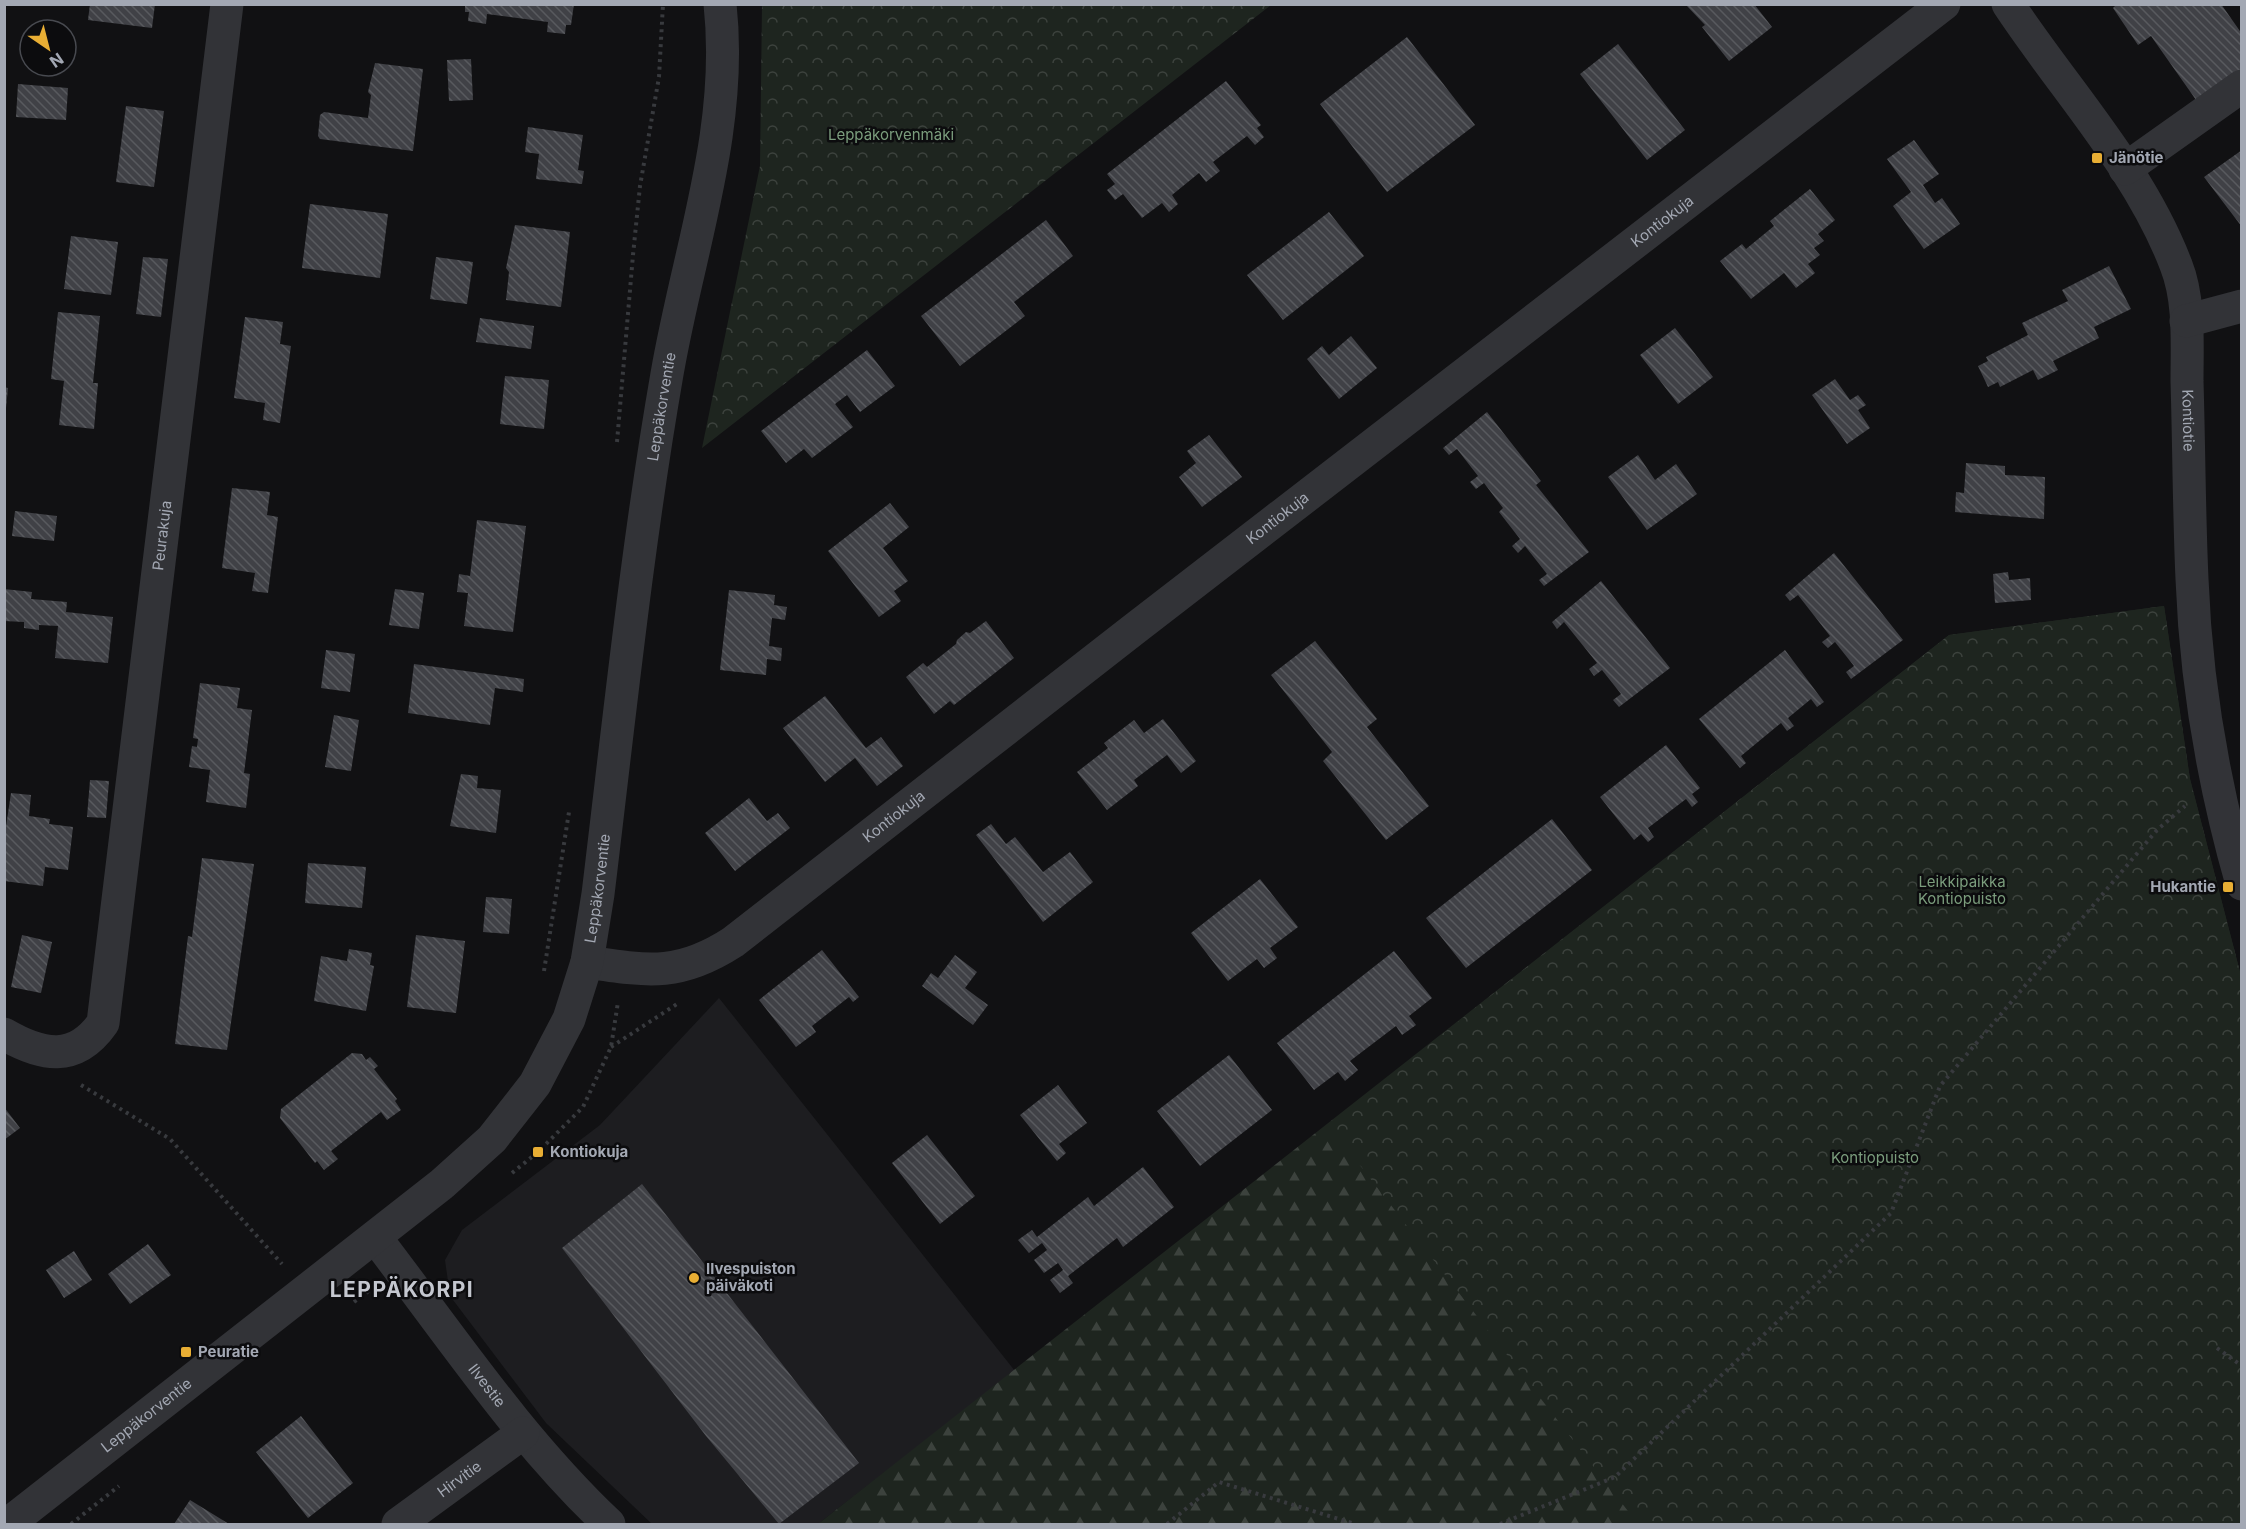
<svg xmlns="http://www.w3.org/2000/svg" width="2246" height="1529" font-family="Inter,sans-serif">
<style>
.built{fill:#1d1d20}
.forest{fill:url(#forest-firs)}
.park{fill:url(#park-crowns)}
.building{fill:url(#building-back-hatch)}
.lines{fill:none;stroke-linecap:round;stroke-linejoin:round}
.path{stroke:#383a3e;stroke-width:4;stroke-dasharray:3 4.5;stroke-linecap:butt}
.minor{stroke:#323337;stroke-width:33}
.poi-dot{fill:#e8ae34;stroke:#0c0c0e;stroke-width:2}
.labels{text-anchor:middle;stroke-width:5;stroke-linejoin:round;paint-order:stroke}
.park-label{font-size:15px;fill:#7b9d7d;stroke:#0c0c0e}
.poi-label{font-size:15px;font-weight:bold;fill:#a3a8b3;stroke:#0c0c0e;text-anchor:start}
.street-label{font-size:15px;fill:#a3a8b3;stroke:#0c0c0e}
.district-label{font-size:21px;font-weight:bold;letter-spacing:1.5px;fill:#c4c7cf;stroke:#0c0c0e}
</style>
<defs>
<pattern id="forest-firs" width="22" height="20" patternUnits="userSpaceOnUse" patternTransform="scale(1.5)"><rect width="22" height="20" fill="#1e251f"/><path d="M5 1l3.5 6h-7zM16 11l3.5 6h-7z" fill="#3c423d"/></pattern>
<pattern id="park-crowns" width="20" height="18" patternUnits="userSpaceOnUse" patternTransform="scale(1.5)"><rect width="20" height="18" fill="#1e251f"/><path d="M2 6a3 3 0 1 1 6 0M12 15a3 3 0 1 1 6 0" fill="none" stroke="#3c423d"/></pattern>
<pattern id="building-back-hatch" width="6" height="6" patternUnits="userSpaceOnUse" patternTransform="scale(1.5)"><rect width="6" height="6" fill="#404146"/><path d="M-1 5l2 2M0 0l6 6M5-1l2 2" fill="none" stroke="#585a5e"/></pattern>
</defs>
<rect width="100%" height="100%" fill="#111113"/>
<path class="built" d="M 719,998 L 1015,1371 L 818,1524 L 652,1524 L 546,1423 L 450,1296 L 445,1260 L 462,1230 L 600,1125 Z"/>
<path class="forest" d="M 2164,606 L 2190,779 L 2241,976 L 2241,1524 L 818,1524 L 1949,635 Z"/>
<path class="park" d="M 762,5 L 762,4 L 1271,5 L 702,448 L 760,166 Z
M 2164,606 L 2190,779 L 2241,976 L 2241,1524 L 1638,1524 L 1328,1124 L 1949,635 Z"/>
<path class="building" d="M 90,4 L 155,4 L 152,28 L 88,20 Z
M 465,4 L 574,4 L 571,25 L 566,25 L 565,34 L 547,32 L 548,22 L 487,14 L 486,24 L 468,21 L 469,12 L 465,12 Z
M 1685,4 L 1754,4 L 1772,27 L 1729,61 L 1702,27 L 1705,25 Z
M 2117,4 L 2221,4 L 2242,34 L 2242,79 L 2201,107 L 2151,36 L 2138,45 L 2113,8 Z
M 1407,37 L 1475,125 L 1387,192 L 1320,104 Z
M 1618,44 L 1685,130 L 1647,160 L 1580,74 Z
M 471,59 L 473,100 L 449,101 L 447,60 Z
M 375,63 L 423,69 L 413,151 L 320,139 L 318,136 L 320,115 L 324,112 L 368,118 L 371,95 L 368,92 Z
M 1226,81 L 1261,125 L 1257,128 L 1264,137 L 1255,145 L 1247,136 L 1213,162 L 1220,171 L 1206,182 L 1199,173 L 1172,195 L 1178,204 L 1169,212 L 1162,203 L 1142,218 L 1123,194 L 1115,200 L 1107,190 L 1115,184 L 1107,174 Z
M 18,84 L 68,88 L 66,120 L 16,117 Z
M 126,106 L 164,111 L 154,187 L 116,182 Z
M 528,127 L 583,135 L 578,170 L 584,171 L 582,184 L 536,179 L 539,154 L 525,152 Z
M 1914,140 L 1939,174 L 1923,185 L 1935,203 L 1942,198 L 1960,224 L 1924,249 L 1893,206 L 1911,192 L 1887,159 Z
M 2242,150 L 2242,227 L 2204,177 Z
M 1810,189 L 1835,220 L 1818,234 L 1824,241 L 1814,248 L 1820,255 L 1808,264 L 1815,273 L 1796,288 L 1784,273 L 1751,299 L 1720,261 L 1742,244 L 1746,249 L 1774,226 L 1770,221 Z
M 310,204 L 388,214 L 380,278 L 302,268 Z
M 1329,212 L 1364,256 L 1283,320 L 1247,275 Z
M 1046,220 L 1073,256 L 1014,302 L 1025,316 L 960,366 L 921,316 Z
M 515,225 L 570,232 L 561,307 L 506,300 L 509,272 L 506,268 Z
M 71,236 L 118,242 L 111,295 L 64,289 Z
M 143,257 L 168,259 L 161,317 L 136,314 Z
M 436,257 L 473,262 L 467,304 L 430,299 Z
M 2109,266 L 2131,309 L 2094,327 L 2099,338 L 2053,361 L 2058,370 L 2038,380 L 2033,370 L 2000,387 L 1998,382 L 1988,387 L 1978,366 L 1988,361 L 1986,357 L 2028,335 L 2022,323 L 2068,301 L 2062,290 Z
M 58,312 L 100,316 L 93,383 L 98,383 L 94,429 L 59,425 L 64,381 L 51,379 Z
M 245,317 L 283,322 L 280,344 L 291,346 L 280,423 L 263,420 L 265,403 L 234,398 Z
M 480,318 L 534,326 L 531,349 L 476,342 Z
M 1675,328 L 1713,377 L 1678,404 L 1640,355 Z
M 1351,336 L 1377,368 L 1339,399 L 1307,359 L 1322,346 L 1329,355 Z
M 867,350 L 895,386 L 860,412 L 847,395 L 835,404 L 853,427 L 812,458 L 804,449 L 786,463 L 761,431 Z
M 505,376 L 549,380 L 544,429 L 500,424 Z
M 1835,379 L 1850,400 L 1858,395 L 1866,405 L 1858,410 L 1870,428 L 1847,444 L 1812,395 Z
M 4,387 L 8,388 L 6,408 L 4,408 Z
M 1487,412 L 1541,481 L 1536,485 L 1589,552 L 1544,586 L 1539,580 L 1547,574 L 1525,546 L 1518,553 L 1512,546 L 1520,539 L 1499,512 L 1503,508 L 1484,483 L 1476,489 L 1470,482 L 1478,476 L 1457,449 L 1449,455 L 1443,448 Z
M 1209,435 L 1242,477 L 1202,507 L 1179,477 L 1196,463 L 1187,451 Z
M 1638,455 L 1655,480 L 1676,464 L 1697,494 L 1647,530 L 1608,477 Z
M 1966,463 L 2005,466 L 2005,475 L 2045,477 L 2044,519 L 1955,512 L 1956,492 L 1964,493 Z
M 232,488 L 270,492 L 267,515 L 278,517 L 268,593 L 252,591 L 255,573 L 222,568 Z
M 890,503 L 909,527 L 883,548 L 908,581 L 894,591 L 901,601 L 879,617 L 828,551 Z
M 15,511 L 57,516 L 54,541 L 12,536 Z
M 477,520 L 526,526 L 513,632 L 464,626 L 468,593 L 457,592 L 459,574 L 470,576 Z
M 1834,553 L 1903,640 L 1851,679 L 1846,672 L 1854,666 L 1835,642 L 1828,648 L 1822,642 L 1830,636 L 1798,595 L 1790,601 L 1785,595 Z
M 2008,572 L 2009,580 L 2030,578 L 2031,600 L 1995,603 L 1993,574 Z
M 1601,581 L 1670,668 L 1619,707 L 1613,700 L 1621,694 L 1602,670 L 1594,676 L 1589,669 L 1597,663 L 1564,622 L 1557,629 L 1552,622 Z
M 4,589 L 32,592 L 31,599 L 67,602 L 66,612 L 113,617 L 108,663 L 55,658 L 58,626 L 39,625 L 39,630 L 24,628 L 24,622 L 4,621 Z
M 395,589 L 424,593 L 419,629 L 389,625 Z
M 729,590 L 775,595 L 774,605 L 787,607 L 785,620 L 772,618 L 769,646 L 782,648 L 781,661 L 767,659 L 766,675 L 720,670 Z
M 986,621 L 1014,658 L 954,705 L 950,701 L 934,714 L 906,677 L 923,663 L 927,667 L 956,644 L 957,640 L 966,632 L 970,633 Z
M 1315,641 L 1377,719 L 1367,727 L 1429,806 L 1386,840 L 1323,761 L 1332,752 L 1271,675 Z
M 326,650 L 355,654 L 350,692 L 321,688 Z
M 1785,650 L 1824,702 L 1817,707 L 1811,699 L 1788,718 L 1794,726 L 1787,731 L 1781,723 L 1741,756 L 1746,763 L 1740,768 L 1699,719 Z
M 414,664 L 524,679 L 523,692 L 495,688 L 490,725 L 408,713 Z
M 200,683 L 240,688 L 237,708 L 252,710 L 244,773 L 250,774 L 246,808 L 206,802 L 210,770 L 189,767 L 192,746 L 197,747 L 198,739 L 193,738 Z
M 825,696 L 866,748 L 881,737 L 903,766 L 877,786 L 855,758 L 825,782 L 783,728 Z
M 334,715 L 359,720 L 351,771 L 325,767 Z
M 1163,719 L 1196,761 L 1181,773 L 1167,755 L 1134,780 L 1138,786 L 1107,810 L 1077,772 L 1108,748 L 1104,743 L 1134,720 L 1144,733 Z
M 1666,745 L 1700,788 L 1692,794 L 1698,802 L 1692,807 L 1686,799 L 1648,828 L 1654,837 L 1648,842 L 1641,834 L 1634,840 L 1600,797 Z
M 461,774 L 478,776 L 477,788 L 501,790 L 496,833 L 450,826 Z
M 90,780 L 109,781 L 106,818 L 87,817 Z
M 11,793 L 31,795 L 29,816 L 50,819 L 49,824 L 73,827 L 68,870 L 45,867 L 43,886 L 4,881 L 4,840 Z
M 749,798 L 767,821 L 778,813 L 790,828 L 735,871 L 705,833 Z
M 1552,819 L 1592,870 L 1466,968 L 1426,918 Z
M 991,824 L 1006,844 L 1015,837 L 1043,872 L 1070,852 L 1093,882 L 1043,922 L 976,835 Z
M 202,858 L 254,864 L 227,1050 L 175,1044 L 188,936 L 192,937 Z
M 308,863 L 366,867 L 362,908 L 305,903 Z
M 1260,879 L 1298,927 L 1270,948 L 1277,958 L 1264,968 L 1257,959 L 1228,981 L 1191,933 Z
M 486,897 L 512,899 L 509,934 L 483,932 Z
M 22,935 L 52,942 L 41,993 L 11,987 Z
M 416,935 L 465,941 L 456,1013 L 407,1007 Z
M 349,949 L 372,953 L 370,965 L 374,966 L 366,1011 L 314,1001 L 321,956 L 347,961 Z
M 822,950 L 859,997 L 853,1002 L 849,997 L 812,1026 L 816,1032 L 796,1047 L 759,1000 Z
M 1394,951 L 1432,998 L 1409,1016 L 1416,1025 L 1402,1035 L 1396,1026 L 1350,1061 L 1358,1070 L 1345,1081 L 1338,1072 L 1314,1090 L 1277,1043 Z
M 955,955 L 977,972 L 965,988 L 988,1005 L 973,1025 L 922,986 L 931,973 L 938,978 Z
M 352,1053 L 362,1054 L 366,1060 L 370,1057 L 378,1066 L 374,1069 L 397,1099 L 395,1101 L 401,1110 L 387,1120 L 381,1112 L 331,1151 L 338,1159 L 324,1170 L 317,1161 L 315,1163 L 280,1118 L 281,1109 Z
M 1229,1055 L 1272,1110 L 1200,1166 L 1157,1111 Z
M 1058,1085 L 1087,1123 L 1059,1144 L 1066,1153 L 1057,1161 L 1020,1115 Z
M 4,1107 L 20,1128 L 4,1140 Z
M 927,1135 L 975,1196 L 940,1224 L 892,1163 Z
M 1143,1167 L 1174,1207 L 1123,1247 L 1117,1238 L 1068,1276 L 1073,1283 L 1060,1293 L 1050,1280 L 1063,1270 L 1058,1263 L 1044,1273 L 1034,1260 L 1047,1250 L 1042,1243 L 1029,1253 L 1018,1240 L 1032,1230 L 1037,1237 L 1088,1197 L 1094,1206 Z
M 642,1184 L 859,1463 L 779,1524 L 706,1436 L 562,1248 Z
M 148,1244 L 171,1275 L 130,1304 L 108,1274 Z
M 74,1251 L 92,1280 L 64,1298 L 46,1270 Z
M 301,1416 L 353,1483 L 308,1518 L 256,1452 Z
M 190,1500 L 229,1524 L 174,1524 Z"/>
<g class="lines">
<path class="path" d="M 617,442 L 633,255 L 640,186 L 659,77 L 663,4
M 544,971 L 569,812
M 611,1047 L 677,1004
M 81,1085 L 170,1139 L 282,1264
M 512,1173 L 538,1152 L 583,1107 L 611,1047 L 618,1002
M 354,1302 L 370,1290
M 2217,1348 L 2242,1366
M 71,1524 L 119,1486
M 1167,1524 L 1219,1482 L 1355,1524
M 1500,1524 L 1615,1477 L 1891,1213 L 1940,1086 L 2157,830 L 2185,806"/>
<g class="minor">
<path id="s1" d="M 2008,4 C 2064,89 2139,168 2176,265 C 2190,300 2187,344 2187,381 C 2189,447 2189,513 2192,579 C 2196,684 2213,783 2242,884"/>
<path d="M 2125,169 L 2242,86"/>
<path d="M 2186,321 L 2242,306"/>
<path id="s2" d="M 587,962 C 648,971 679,977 733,942 L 1133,630 L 1944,4"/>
<path id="s3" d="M 4,1034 C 42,1056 75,1063 103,1023 L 227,4"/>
<path id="s4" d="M 375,1237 C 451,1336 519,1439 609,1524"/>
<path id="s5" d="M 8,1524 L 442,1184 L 492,1139 L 535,1084 L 569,1019 L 587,962 L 598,894 C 619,721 637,546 667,374 C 688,251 734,131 720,4"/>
<path id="s6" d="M 398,1524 L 523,1433"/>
</g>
</g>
<g class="poi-dot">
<rect x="2091" y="152" width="12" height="12" rx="3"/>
<rect x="2222" y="881" width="12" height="12" rx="3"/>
<rect x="532" y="1146" width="12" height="12" rx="3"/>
<circle cx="694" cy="1278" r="6"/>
<rect x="180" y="1346" width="12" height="12" rx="3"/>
</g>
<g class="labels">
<g class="park-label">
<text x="891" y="140">Leppäkorvenmäki</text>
<text x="1962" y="887">Leikkipaikka<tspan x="1962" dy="17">Kontiopuisto</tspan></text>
<text x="1875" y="1163">Kontiopuisto</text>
</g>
<g class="poi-label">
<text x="2109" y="163">Jänötie</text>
<text x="2216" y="892" text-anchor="end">Hukantie</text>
<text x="550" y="1157">Kontiokuja</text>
<text x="706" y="1274">Ilvespuiston<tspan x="706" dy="17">päiväkoti</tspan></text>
<text x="198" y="1357">Peuratie</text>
</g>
<g class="street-label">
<text dy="5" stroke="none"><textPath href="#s2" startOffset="1328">Kontiokuja</textPath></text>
<text dy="5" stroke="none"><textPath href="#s5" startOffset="1382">Leppäkorventie</textPath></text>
<text dy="5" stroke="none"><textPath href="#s1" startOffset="468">Kontiotie</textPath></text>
<text dy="5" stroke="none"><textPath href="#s2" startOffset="842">Kontiokuja</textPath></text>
<text dy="5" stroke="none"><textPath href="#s3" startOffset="604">Peurakuja</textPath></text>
<text dy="5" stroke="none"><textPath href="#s2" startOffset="356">Kontiokuja</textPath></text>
<text dy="5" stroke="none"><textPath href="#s5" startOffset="896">Leppäkorventie</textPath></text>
<text dy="5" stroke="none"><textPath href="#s4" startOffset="186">Ilvestie</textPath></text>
<text dy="5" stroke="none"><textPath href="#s5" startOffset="176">Leppäkorventie</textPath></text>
<text dy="5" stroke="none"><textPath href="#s6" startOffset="76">Hirvitie</textPath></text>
</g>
<g class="district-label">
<text x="402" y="1297">LEPPÄKORPI</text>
</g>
</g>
<rect width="2246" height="1529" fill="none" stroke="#a3a8b3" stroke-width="12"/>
<g transform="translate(48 48) rotate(145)"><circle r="28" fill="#0c0c0e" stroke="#484a50" stroke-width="1.5"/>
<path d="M0-4.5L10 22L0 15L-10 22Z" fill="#e8ae34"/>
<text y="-9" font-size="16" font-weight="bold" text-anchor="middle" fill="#a3a8b3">N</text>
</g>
</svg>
